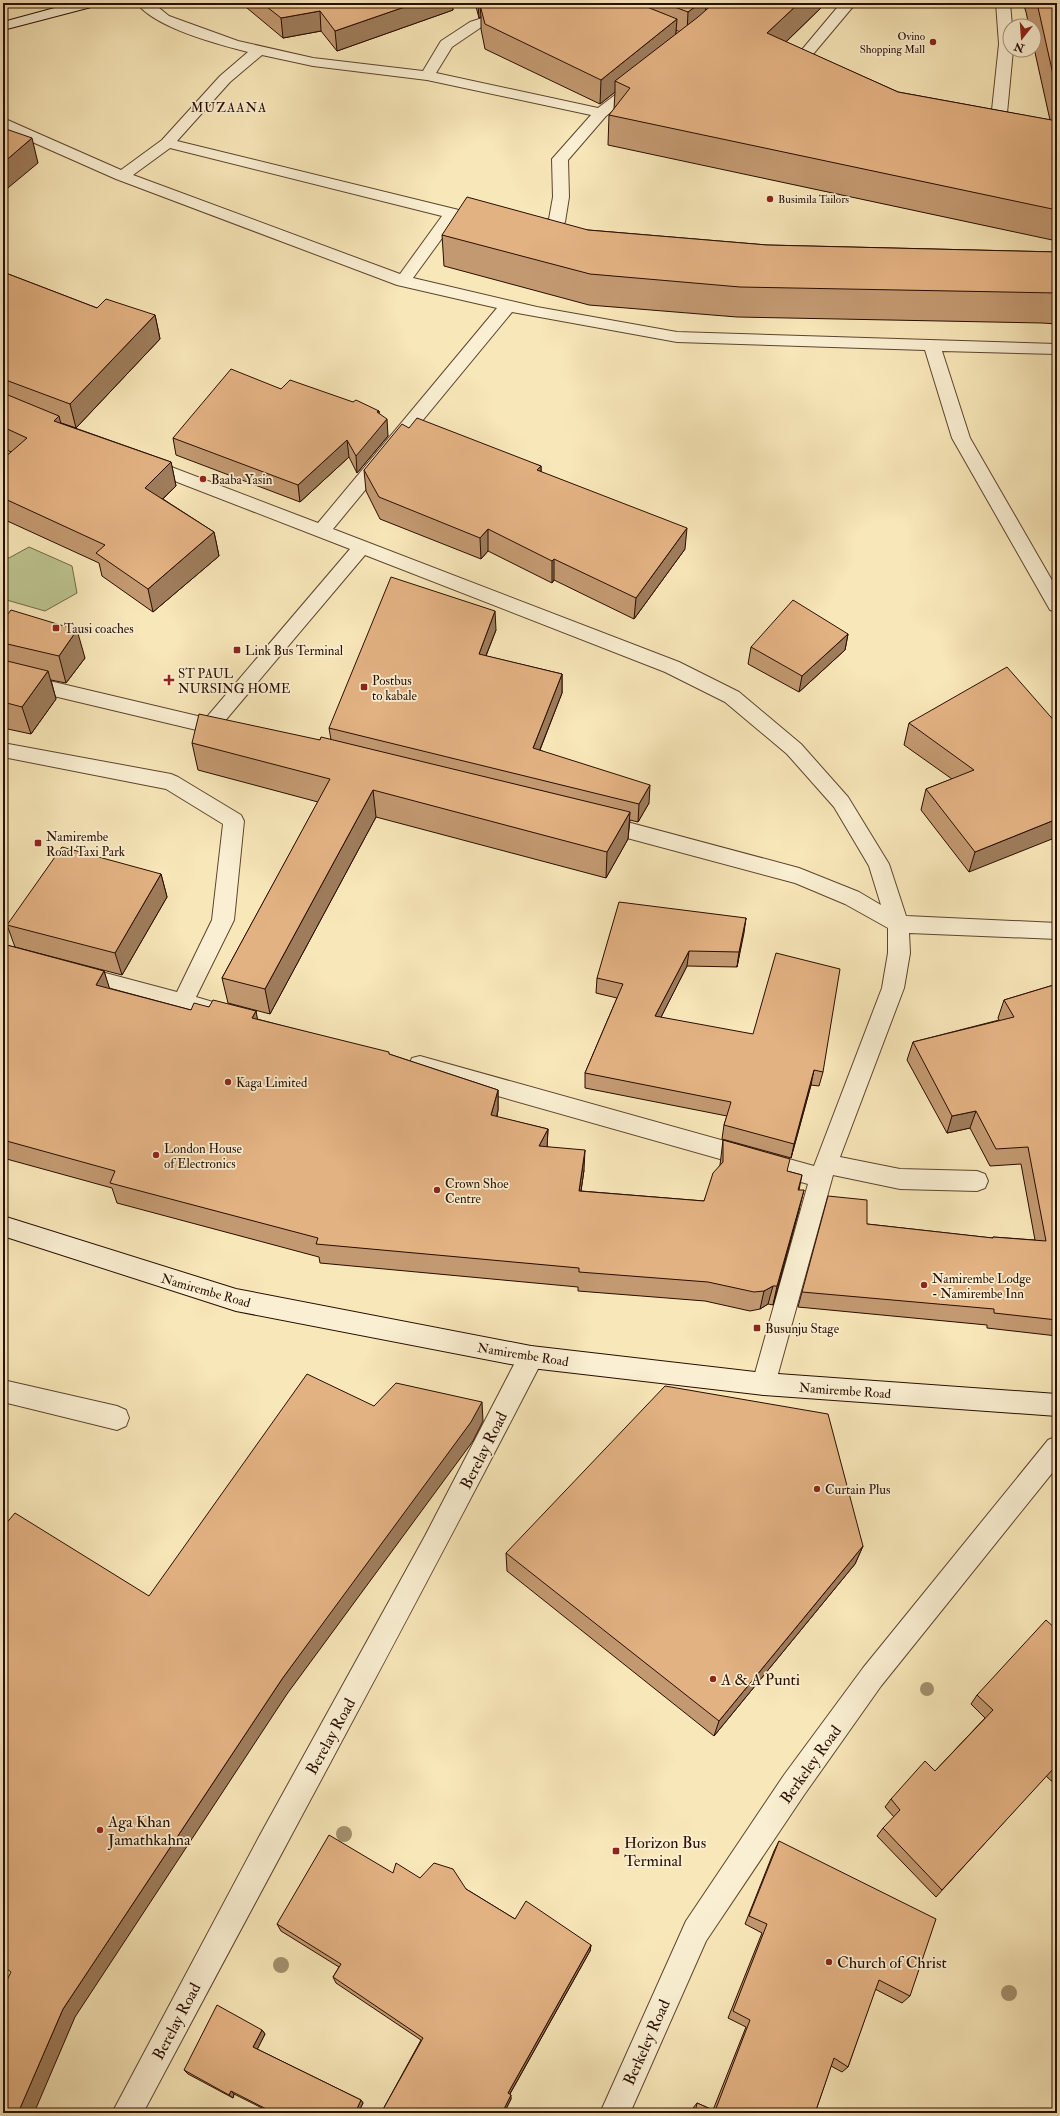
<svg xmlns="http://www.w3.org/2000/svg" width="1060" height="2116" font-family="'IM FELL Double Pica',serif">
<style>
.green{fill:#bdc590;stroke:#736948}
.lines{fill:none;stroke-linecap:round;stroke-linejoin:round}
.service-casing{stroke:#5d442e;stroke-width:2}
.minor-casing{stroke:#5d442e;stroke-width:2}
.secondary-casing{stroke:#290d00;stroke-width:2}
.service{fill:#faefd2;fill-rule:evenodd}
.minor{fill:#faefd2;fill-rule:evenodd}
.secondary{fill:#faefd2;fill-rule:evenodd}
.tree{fill:#a3926f}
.wall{fill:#c39971;stroke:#290d00;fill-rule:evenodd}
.shaded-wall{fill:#9f7d5c;stroke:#290d00}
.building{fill:#e3b283;stroke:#290d00}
.poi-dot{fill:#8f2418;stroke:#faefd2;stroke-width:1.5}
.labels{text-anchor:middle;stroke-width:3.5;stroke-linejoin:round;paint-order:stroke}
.far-poi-label{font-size:11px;fill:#290d00;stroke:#faefd2;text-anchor:end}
.far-quarter-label{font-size:13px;letter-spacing:1px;fill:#290d00;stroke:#faefd2}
.poi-label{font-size:13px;fill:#290d00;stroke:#faefd2;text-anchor:start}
.street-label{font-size:13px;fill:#290d00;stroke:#faefd2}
.near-street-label{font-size:16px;fill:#290d00;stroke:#faefd2}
.near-poi-label{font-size:16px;fill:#290d00;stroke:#faefd2;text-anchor:start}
</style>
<rect width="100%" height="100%" fill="#f8e7b9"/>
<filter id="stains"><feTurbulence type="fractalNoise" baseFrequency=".005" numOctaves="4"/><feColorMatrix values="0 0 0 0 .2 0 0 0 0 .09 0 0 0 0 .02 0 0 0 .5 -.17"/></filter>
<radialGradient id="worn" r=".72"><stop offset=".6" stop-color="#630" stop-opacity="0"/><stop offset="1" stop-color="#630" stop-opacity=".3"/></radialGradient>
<path class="green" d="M 29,547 L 72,566 L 77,593 L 45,611 L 3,599 L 3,556 L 9,558 Z"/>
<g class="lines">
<defs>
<path id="service" d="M 137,3 L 153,3 L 169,16 L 238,41 L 313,58 L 423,71 L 441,41 L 470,22 L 510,9 L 515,10 L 517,13 L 515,16 L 480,28 L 452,47 L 436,73 L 598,108 L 632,82 L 642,82 L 644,85 L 642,88 L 606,116 L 568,160 L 569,197 L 565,222 C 557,233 534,233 522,230 L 520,227 L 522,224 L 538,223 L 549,219 L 553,197 L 552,159 L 591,115 L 427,80 L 313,66 L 262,55 L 230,82 L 177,141 L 471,213 L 473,216 L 471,219 L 456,219 L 413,278 L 537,307 L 677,332 L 1057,344 L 1057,354 L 942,351 L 970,438 L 1057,589 L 1057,612 L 1050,610 L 952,438 L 925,350 L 677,342 L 512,312 L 333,529 L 679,662 L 739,692 L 801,744 L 848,797 L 889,864 L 906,916 L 1057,923 L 1057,939 L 909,933 L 910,953 L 904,988 L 840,1157 L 900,1169 L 977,1171 L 985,1174 L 988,1181 L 985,1188 L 977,1191 L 900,1189 L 833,1175 L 773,1392 L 764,1395 L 755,1392 L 752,1384 L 808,1184 L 420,1074 L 412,1072 L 409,1065 L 412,1058 L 420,1056 L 814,1166 L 882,988 L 888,953 L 888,928 L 845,904 L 795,883 L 601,831 L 594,829 L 591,823 L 594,817 L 601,815 L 799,868 L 859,892 L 881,905 L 869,866 L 834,807 L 787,754 L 725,702 L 665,672 L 365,555 L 224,722 L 233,725 L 236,730 L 233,735 L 226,737 L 3,684 L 3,670 L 206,718 L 350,549 L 141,468 L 138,464 L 141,460 L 147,458 L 153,460 L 318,523 L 497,308 L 397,285 L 116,179 L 3,129 L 3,118 L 121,170 L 162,140 L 220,76 L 248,52 C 220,45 153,27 137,3 ZM 170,148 L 442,216 L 400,274 L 133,175 Z
M 841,3 L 856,3 L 809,59 L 808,66 L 816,74 L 814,77 L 804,77 L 793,67 L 795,58 Z
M 996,3 L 1010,3 L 1012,26 L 1010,26 L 1010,50 L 1013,50 L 1007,113 L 1004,116 C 992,119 979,120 967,117 L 964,114 L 967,111 L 992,110 L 999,44 Z
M 3,743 L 171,774 L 178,777 L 241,815 L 244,821 L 234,920 L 196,997 L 230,1007 L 233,1013 L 230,1019 L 222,1022 L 79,984 L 71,981 L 68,975 L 71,969 L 79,966 L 177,992 L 212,920 L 223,824 L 166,789 L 3,757 Z
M 3,1380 L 117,1406 L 126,1410 L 129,1418 L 126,1426 L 117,1430 L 3,1402 Z"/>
<path id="minor" d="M 531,1346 L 540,1349 L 543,1357 L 540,1365 C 411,1616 275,1864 143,2113 L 112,2113 L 260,1835 L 425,1536 L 522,1349 Z
M 1057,1436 L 1057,1467 L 881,1686 L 804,1795 L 706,1941 L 630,2113 L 600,2113 L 686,1921 L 784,1775 L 863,1668 L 1048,1440 Z"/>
<path id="secondary" d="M 73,3 L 97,3 L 95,6 L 3,30 L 3,22 Z
M 3,1216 L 236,1289 L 531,1346 L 764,1373 L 1057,1394 L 1057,1416 L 764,1395 L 531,1368 L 236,1311 L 3,1236 Z"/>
</defs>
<use href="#service" class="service-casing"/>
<use href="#minor" class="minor-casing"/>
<use href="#secondary" class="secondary-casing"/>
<use href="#service" class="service"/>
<use href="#minor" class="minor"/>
<use href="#secondary" class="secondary"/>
</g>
<g class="tree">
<circle cx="927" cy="1689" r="7"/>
<circle cx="344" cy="1834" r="8"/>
<circle cx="281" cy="1965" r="8"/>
<circle cx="1009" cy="1993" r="8"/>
</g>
<path class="wall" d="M 241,3 L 452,3 L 453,10 L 337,51 L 321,31 L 283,38 Z
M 475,3 L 826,3 L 786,42 L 898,92 L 1050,120 L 1034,48 L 1034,26 L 1029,26 L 1026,12 L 1023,3 L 1057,3 L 1057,241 L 608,145 L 609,115 L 614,109 L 615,92 L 600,104 L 485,49 L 481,29 L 481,17 L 479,18 ZM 676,30 L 680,32 L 676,35 Z
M 588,230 L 767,245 L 1057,252 L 1057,324 L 1042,323 L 737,317 L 589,305 L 444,266 L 442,235 Z
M 3,272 L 97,308 L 155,315 L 160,339 L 76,428 L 61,423 L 171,462 L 176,486 L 163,499 L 214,532 L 219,556 L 153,612 L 102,576 L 99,563 L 3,519 L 3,459 L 11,452 L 3,448 Z
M 281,389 L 379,411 L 379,414 L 388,436 L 357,473 L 349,457 L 300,502 L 176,455 L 173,438 Z
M 409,428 L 541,466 L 541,472 L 685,549 L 634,619 L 554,580 L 552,583 L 488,551 L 481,559 L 380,519 L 366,491 L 364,470 Z
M 3,620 L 85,658 L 66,683 L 51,680 L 56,699 L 31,734 L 3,728 Z
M 496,630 L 486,656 L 562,674 L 562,693 L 540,750 L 649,803 L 638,822 L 630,820 L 628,839 L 606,878 L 376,817 L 270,1014 L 228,1003 L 222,978 L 318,802 L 198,770 L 192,743 L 331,740 L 329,728 Z
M 848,634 L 845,650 L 799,692 L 748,664 L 751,647 Z
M 909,723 L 1057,724 L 969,872 L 921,810 L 926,789 L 952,779 L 904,745 Z
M 161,874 L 167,897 L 122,975 L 15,947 L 7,925 Z
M 746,918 L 737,967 L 687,966 L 661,1017 L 823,1072 L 819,1086 L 811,1085 L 791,1158 L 722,1139 L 724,1125 L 727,1116 L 585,1088 L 585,1073 L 617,998 L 596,993 L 597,978 Z
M 3,944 L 104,971 L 109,988 L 191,1010 L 209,1007 L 256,1011 L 257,1019 L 389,1054 L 498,1090 L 498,1110 L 497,1117 L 548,1129 L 547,1146 L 584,1170 L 581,1191 L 704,1201 L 720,1165 L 723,1140 L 787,1171 L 802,1175 L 799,1190 L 799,1210 L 773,1305 L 768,1304 L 760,1309 L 750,1311 L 705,1301 L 578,1291 L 578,1287 L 320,1263 L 319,1257 L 117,1203 L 112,1188 L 3,1158 Z
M 1057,984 L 1057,1336 L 987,1328 L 987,1325 L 798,1307 L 802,1292 L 867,1224 L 992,1238 L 993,1237 L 1035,1240 L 1021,1164 L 990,1166 L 970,1128 L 947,1133 L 907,1060 L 913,1042 L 999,1020 L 998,1018 L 1004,1000 Z
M 863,1546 L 855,1564 L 714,1736 L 507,1571 L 506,1553 Z
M 1057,1630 L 1057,1786 L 1046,1776 L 936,1897 L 877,1836 L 883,1828 L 894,1817 L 885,1807 L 891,1799 L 935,1771 L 985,1718 L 971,1704 L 977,1695 Z
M 779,1841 L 910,1996 L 902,2003 L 875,1989 L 848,2067 L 842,2072 L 831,2066 L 815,2113 L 692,2113 L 693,2108 L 697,2103 L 713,2110 L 746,2027 L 728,2018 L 762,1933 L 745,1924 L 774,1851 Z
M 393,1873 L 466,1889 L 515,1919 L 591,1945 L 590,1951 L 510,2094 L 511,2099 L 504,2113 L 381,2113 L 421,2040 L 336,1983 L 333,1977 L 339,1967 L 281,1931 L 277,1924 Z
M 262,2030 L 265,2034 L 257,2049 L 361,2100 L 363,2103 L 358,2113 L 272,2113 L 234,2094 L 233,2098 L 188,2074 L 184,2070 Z"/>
<path class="shaded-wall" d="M 416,3 L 452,3 L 453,10 L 337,51 L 335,31 Z
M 478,3 L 510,3 L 480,5 L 481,17 L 479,18 Z
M 700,3 L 706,3 L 705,20 L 687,34 L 688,12 Z
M 710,3 L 726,3 L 709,17 Z
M 799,3 L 826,3 L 764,63 L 767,33 Z
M 320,11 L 321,31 L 283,38 L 281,18 Z
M 677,19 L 675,43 L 615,81 L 615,92 L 600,104 L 601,80 Z
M 32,138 L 38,163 L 3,192 L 3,163 Z
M 155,315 L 160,339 L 76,428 L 70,404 Z
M 379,411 L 380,427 L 387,419 L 388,436 L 357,473 L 356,456 L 377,412 Z
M 59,416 L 65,440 L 54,421 Z
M 347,440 L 349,457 L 300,502 L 298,485 Z
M 171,462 L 176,486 L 150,511 L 145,488 Z
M 541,466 L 541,487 L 537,470 Z
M 687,528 L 685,549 L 634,619 L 636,598 Z
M 488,529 L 488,551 L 481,559 L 480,538 Z
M 214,532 L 219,556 L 153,612 L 148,589 Z
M 554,559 L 554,580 L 552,583 L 552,561 Z
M 495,611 L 496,630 L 479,673 L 479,654 Z
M 77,630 L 85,658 L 66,683 L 59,656 Z
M 848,634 L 845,650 L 799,692 L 802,676 Z
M 48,671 L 56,699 L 31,734 L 22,707 Z
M 562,674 L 562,693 L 533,767 L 533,748 Z
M 650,785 L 649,803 L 638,822 L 639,804 Z
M 373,790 L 376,817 L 270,1014 L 265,989 Z
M 630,812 L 628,839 L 606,878 L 607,852 Z
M 1057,819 L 1057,837 L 969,872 L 975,852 Z
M 161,874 L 167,897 L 122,975 L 115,953 Z
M 746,918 L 744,933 L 737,967 L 739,952 Z
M 689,951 L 687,966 L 654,1031 L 655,1016 Z
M 104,971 L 111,993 L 96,985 Z
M 256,1011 L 260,1033 L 252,1018 Z
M 814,1070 L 811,1085 L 791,1158 L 794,1144 Z
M 498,1090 L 498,1110 L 492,1136 L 491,1115 Z
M 976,1111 L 970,1128 L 947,1133 L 952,1116 Z
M 548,1129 L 547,1149 L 539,1146 Z
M 585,1150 L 584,1170 L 578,1211 L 579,1191 Z
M 804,1190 L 799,1210 L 773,1305 L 777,1286 Z
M 773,1286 L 768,1304 L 760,1309 L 764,1291 Z
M 482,1402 L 483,1421 L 473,1441 L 287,1694 L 75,2017 L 34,2113 L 18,2113 L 63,2009 L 282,1679 Z
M 863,1546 L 855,1564 L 714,1736 L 719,1721 Z
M 591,1945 L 590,1951 L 508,2097 L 508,2093 Z
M 262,2030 L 265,2034 L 257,2050 L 253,2047 Z
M 231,2091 L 234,2094 L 233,2098 L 229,2095 Z
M 511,2095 L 511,2099 L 504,2113 L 502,2113 Z
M 361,2100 L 363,2103 L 358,2113 L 355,2113 Z"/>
<path class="building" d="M 262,3 L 416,3 L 335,31 L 320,11 L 281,18 Z
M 485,3 L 637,3 L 677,19 L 601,80 L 485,24 L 480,5 Z
M 664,3 L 700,3 L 688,12 Z
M 714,3 L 799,3 L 767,33 L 898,92 L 1057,121 L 1057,210 L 609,115 L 630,88 L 615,81 L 698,17 Z
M 1037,3 L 1057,3 L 1057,92 Z
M 3,128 L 32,138 L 3,163 Z
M 467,197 L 588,230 L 767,245 L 1057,252 L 1057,293 L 740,287 L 590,274 L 442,235 Z
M 3,272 L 97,308 L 106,299 L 155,315 L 70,404 L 3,379 Z
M 231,369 L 281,389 L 290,380 L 353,402 L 356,400 L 379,411 L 377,412 L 387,419 L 356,456 L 347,440 L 298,485 L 173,438 Z
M 3,393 L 59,416 L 54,421 L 171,462 L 145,488 L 214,532 L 148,589 L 96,553 L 105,545 L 3,498 L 3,459 L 27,438 L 3,427 Z
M 417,418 L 541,466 L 537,470 L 687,528 L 636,598 L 554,559 L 552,561 L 488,529 L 480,538 L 379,497 L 364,470 L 402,424 L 409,428 Z
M 391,577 L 495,611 L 479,654 L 562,674 L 533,748 L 650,785 L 639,804 L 329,728 Z
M 793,600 L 848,634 L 802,676 L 751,647 Z
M 11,610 L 77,630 L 59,656 L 3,643 L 3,620 Z
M 3,660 L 48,671 L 22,707 L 3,702 Z
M 1007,667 L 1057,724 L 1057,819 L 975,852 L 926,789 L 974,770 L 909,723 Z
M 199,714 L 320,740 L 321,737 L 630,812 L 607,852 L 373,790 L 265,989 L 222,978 L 330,779 L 192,743 Z
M 62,847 L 161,874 L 115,953 L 7,925 Z
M 619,902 L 746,918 L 739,952 L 689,951 L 655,1016 L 753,1034 L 776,953 L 840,969 L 823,1072 L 814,1070 L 794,1144 L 724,1125 L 731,1102 L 585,1073 L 623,984 L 597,978 Z
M 3,944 L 104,971 L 96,985 L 191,1010 L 194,1003 L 209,1007 L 213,1000 L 256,1011 L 252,1018 L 389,1052 L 389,1054 L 498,1090 L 491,1115 L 548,1129 L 539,1146 L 585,1150 L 579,1191 L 704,1201 L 713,1173 L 723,1162 L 723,1140 L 790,1159 L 787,1171 L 802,1175 L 798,1190 L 804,1190 L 777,1286 L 773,1286 L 764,1291 L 754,1292 L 708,1282 L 579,1272 L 579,1268 L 316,1244 L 318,1238 L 110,1183 L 115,1171 L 3,1140 Z
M 1057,984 L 1057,1320 L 994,1313 L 994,1309 L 802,1292 L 828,1196 L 867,1200 L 867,1224 L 993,1238 L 993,1237 L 1046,1241 L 1028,1147 L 996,1149 L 976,1111 L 952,1116 L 913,1042 L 1014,1017 L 1004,1000 Z
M 307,1374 L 374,1406 L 396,1383 L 482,1402 L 471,1422 L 282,1679 L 63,2009 L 18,2113 L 3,2113 L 3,1988 L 11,1972 L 3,1966 L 3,1527 L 15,1513 L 149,1596 Z
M 665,1386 L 828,1414 L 863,1546 L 719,1721 L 506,1553 Z
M 1046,1620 L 1057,1630 L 1057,1770 L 1054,1768 L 942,1890 L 883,1828 L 900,1810 L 891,1799 L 925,1761 L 935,1771 L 993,1710 L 977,1695 Z
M 329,1835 L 393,1873 L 396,1863 L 420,1878 L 434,1863 L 453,1869 L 466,1889 L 515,1919 L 526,1901 L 591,1945 L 508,2093 L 511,2095 L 502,2113 L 381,2113 L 423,2038 L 333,1977 L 341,1964 L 277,1924 Z
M 779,1841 L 936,1919 L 910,1996 L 879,1980 L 848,2067 L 834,2058 L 815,2113 L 695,2113 L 697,2103 L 715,2111 L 750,2020 L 733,2011 L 767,1924 L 749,1916 Z
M 217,2005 L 262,2030 L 253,2047 L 361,2100 L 355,2113 L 274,2113 L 231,2091 L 229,2095 L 184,2070 Z"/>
<g class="poi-dot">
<circle cx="933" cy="42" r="4"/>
<circle cx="770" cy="199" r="4"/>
<circle cx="203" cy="479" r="4"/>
<rect x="52" y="624" width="8" height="8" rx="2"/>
<rect x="233" y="646" width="8" height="8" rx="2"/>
<path d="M167 674h4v4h4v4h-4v4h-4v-4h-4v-4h4z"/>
<rect x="360" y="683" width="8" height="8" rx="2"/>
<rect x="34" y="839" width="8" height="8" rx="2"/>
<circle cx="228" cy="1082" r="4"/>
<circle cx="156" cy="1155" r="4"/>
<circle cx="437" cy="1190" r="4"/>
<circle cx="924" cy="1285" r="4"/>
<rect x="753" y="1324" width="8" height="8" rx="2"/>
<circle cx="817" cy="1489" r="4"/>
<circle cx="713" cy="1679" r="4"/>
<circle cx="100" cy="1830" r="4"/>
<rect x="612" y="1847" width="8" height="8" rx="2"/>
<circle cx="829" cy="1962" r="4"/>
</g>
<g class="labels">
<g class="far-poi-label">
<text x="925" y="40">Ovino<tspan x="925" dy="13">Shopping Mall</tspan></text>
<text x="778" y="203" text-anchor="start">Busimila Tailors</text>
</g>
<g class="far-quarter-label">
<text x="229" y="112">MUZAANA</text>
</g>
<g class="poi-label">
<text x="211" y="484">Baaba Yasin</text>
<text x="64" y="633">Tausi coaches</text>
<text x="245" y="655">Link Bus Terminal</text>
<text x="178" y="678">ST PAUL<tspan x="178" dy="15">NURSING HOME</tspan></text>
<text x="372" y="685">Postbus<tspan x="372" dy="15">to kabale</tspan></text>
<text x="46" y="841">Namirembe<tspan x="46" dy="15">Road Taxi Park</tspan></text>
<text x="236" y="1087">Kaga Limited</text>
<text x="164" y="1153">London House<tspan x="164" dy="15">of Electronics</tspan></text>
<text x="445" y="1188">Crown Shoe<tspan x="445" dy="15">Centre</tspan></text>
<text x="932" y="1283">Namirembe Lodge<tspan x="932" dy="15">- Namirembe Inn</tspan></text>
<text x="765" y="1333">Busunju Stage</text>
<text x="825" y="1494">Curtain Plus</text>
</g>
<g class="street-label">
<text transform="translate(206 1290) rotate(16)" y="5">Namirembe Road</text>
<text transform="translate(523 1354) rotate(9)" y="5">Namirembe Road</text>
<text transform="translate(845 1390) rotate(4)" y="5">Namirembe Road</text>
</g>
<g class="near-street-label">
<text transform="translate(483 1450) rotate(-63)" y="6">Berelay Road</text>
<text transform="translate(330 1736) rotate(-61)" y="6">Berelay Road</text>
<text transform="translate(810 1764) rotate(-54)" y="6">Berkeley Road</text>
<text transform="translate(176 2021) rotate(-62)" y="6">Berelay Road</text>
<text transform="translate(646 2042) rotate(-66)" y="6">Berkeley Road</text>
</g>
<g class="near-poi-label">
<text x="721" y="1685">A &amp; A Punti</text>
<text x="108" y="1827">Aga Khan<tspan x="108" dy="18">Jamathkahna</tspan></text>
<text x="624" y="1848">Horizon Bus<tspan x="624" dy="18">Terminal</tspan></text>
<text x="837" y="1968">Church of Christ</text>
</g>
</g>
<rect width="1060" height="2116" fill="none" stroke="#f8e7b9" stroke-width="16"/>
<rect x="4" y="4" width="1052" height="2108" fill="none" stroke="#290d00" stroke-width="2"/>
<rect x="8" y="8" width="1044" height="2100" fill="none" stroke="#290d00"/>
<g transform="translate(1022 38) rotate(197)"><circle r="19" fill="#faefd2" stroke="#a6957e"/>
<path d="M0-3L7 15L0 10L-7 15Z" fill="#8f2418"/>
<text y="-6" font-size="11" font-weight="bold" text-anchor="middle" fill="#290d00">N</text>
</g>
<rect width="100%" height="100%" filter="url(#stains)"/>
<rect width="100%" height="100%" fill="url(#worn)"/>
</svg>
